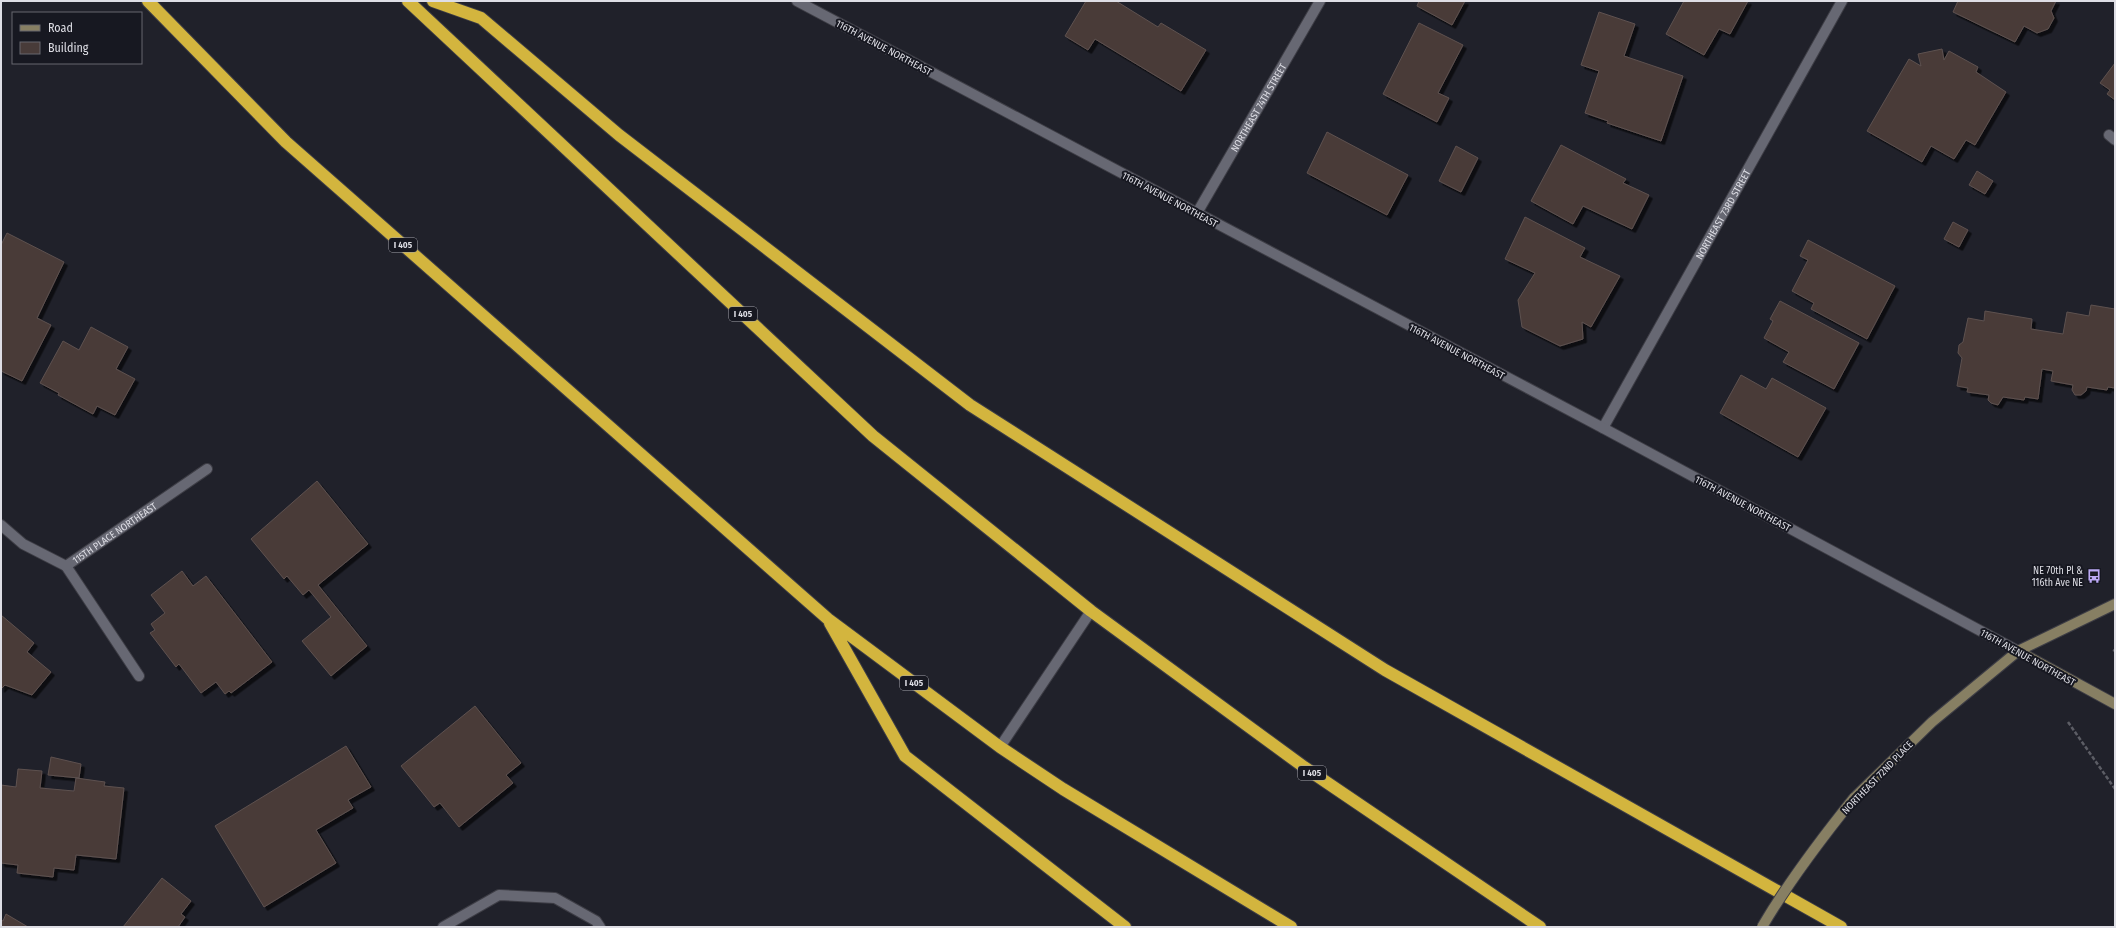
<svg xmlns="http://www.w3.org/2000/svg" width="2116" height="928" font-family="'Fira Sans Condensed',sans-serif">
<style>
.building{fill:#483b39;stroke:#5e514f;filter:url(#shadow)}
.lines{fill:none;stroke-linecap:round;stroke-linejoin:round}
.service-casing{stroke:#3d3d45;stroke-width:12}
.minor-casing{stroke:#3d3d45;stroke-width:12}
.tertiary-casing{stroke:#3d3d45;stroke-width:12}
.secondary-casing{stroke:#3d3d45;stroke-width:12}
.motorway-casing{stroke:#3d3d45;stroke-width:14}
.path{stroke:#5c5d65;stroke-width:2.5;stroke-dasharray:4 2;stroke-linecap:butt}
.service{stroke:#676873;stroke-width:10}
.minor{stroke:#676873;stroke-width:10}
.tertiary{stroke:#676873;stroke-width:10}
.secondary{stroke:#877f63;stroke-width:10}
.motorway{stroke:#d3b53e;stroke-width:12}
.secondary-bridge-casing{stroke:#3d3d45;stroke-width:12;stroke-linecap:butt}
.secondary-bridge{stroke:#877f63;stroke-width:10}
.labels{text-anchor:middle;stroke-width:4;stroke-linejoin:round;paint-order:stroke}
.shield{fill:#171821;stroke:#a2a3aa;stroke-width:1}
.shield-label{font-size:9px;font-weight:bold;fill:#dedee5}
.street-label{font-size:10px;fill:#dedee5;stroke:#171821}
.poi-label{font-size:10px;fill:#dedee5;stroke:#171821;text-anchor:end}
</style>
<defs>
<filter id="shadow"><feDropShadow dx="3.5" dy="3.5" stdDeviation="0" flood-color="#0009"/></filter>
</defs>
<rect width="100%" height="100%" fill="#20212a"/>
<path class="building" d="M 1086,1 L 1116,1 L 1158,27 L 1161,23 L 1206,50 L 1181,91 L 1095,39 L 1088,50 L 1065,36 Z
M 1419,1 L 1465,1 L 1452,25 L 1417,6 Z
M 1684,1 L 1748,1 L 1730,34 L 1719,29 L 1704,55 L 1666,34 Z
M 1958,1 L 2056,1 L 2051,11 L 2054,18 L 2048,29 L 2037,33 L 2024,26 L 2015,42 L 1953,12 Z
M 1599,12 L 1635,24 L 1624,56 L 1683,76 L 1661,141 L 1607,123 L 1608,121 L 1585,113 L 1599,71 L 1581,65 Z
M 1419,23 L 1463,45 L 1438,93 L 1449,98 L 1437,122 L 1383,94 Z
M 1942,49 L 1944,60 L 1949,51 L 1978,67 L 1976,72 L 2006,92 L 1975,145 L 1966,140 L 1954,159 L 1931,146 L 1922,162 L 1867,131 L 1909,59 L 1921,66 L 1918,54 Z
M 2115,63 L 2115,100 L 2107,94 L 2110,90 L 2100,83 Z
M 1327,132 L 1408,175 L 1387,215 L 1307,173 Z
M 1561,145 L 1626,179 L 1623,183 L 1649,195 L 1632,229 L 1583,206 L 1573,224 L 1531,201 Z
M 1456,146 L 1478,158 L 1461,192 L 1439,181 Z
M 1977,171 L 1993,181 L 1985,194 L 1969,185 Z
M 1525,217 L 1585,248 L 1580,257 L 1620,276 L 1591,327 L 1582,322 L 1583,339 L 1560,346 L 1522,327 L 1518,300 L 1535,273 L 1505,259 Z
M 1953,222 L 1968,230 L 1959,247 L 1944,239 Z
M 7,233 L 64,262 L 37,318 L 51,325 L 22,381 L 1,371 L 1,245 Z
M 1808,240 L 1895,286 L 1867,339 L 1811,309 L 1814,303 L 1792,291 L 1808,260 L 1800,256 Z
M 1780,301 L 1859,343 L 1834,389 L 1783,362 L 1789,352 L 1764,338 L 1773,321 L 1770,319 Z
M 2091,305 L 2115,309 L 2115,388 L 2108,387 L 2107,390 L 2087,387 L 2086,391 L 2081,395 L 2075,395 L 2072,390 L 2073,385 L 2051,381 L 2053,371 L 2042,369 L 2038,399 L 2025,397 L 2024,400 L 2003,397 L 1998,405 L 1991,403 L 1988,400 L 1989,395 L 1967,392 L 1968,388 L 1957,386 L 1962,358 L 1958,353 L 1959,345 L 1963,342 L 1968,318 L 1984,321 L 1985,311 L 2032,319 L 2031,329 L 2063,334 L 2067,312 L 2089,316 Z
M 91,327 L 128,347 L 116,369 L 135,379 L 115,415 L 97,406 L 93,414 L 58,395 L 59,393 L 40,383 L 63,341 L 79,350 Z
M 1741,375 L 1766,389 L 1772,378 L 1826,408 L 1798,457 L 1720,413 Z
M 317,481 L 368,544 L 318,585 L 367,646 L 331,676 L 302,641 L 331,617 L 309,590 L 303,595 L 287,576 L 284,579 L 251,539 Z
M 182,571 L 193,586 L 206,576 L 272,662 L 231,693 L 229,691 L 225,694 L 216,682 L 201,693 L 179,664 L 176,667 L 150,633 L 155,630 L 151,624 L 165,613 L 151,595 Z
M 1,615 L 34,643 L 27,652 L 51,672 L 32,695 L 5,685 L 1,689 Z
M 475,706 L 521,763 L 506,775 L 513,783 L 459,827 L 440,803 L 434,807 L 401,766 Z
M 346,746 L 371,787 L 348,800 L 353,808 L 316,830 L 336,863 L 264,907 L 215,826 Z
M 51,757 L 81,764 L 79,778 L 48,775 Z
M 18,769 L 42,771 L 40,788 L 74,791 L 76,778 L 105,782 L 104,786 L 124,788 L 116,859 L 76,855 L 74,870 L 54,868 L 53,877 L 17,873 L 18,865 L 1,863 L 1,785 L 16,787 Z
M 162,878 L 191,901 L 181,914 L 185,917 L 178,927 L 123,927 Z
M 6,914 L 28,927 L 1,927 L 1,920 L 3,921 Z"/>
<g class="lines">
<defs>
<path id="service" d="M 2109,135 L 2115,140
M 66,566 L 139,676
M 1000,747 L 1091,611"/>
<g id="minor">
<path id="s1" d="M 1197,213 L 1320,1"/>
<path id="s2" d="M 1603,428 L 1842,1"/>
<path id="s3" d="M 1,525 L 23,544 L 66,566 L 207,469"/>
<path d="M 443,927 L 499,895 L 555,898 L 596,921 L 600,927"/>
</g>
<path id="tertiary" d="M 797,1 L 1603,428 L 2018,651"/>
<path id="secondary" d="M 2018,651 L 2115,704
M 1854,798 L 1932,722 L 2018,651 L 2115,604"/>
<path id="motorway" d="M 148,1 L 286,142 L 828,619 L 1000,747 L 1063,789 L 1291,927
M 408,1 L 873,436 L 1091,611 L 1304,767 L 1540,927
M 433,1 L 481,18 L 619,135 L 970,405 L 1385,670 L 1841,927
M 830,623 L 905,756 L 1125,927"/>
</defs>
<use href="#service" class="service-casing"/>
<use href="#minor" class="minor-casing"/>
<use href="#tertiary" class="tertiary-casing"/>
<use href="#secondary" class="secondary-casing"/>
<use href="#motorway" class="motorway-casing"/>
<path class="path" d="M 2113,650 L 2115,651
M 2068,722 L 2115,789"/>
<use href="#service" class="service"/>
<use href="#minor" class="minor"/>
<use href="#tertiary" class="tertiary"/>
<use href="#secondary" class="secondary"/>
<use href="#motorway" class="motorway"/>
<defs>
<path id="secondary-bridge" d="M 1762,927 C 1789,881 1821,839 1854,798"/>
</defs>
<use href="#secondary-bridge" class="secondary-bridge-casing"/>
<use href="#secondary-bridge" class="secondary-bridge"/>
</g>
<defs>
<symbol id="bus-bare" viewBox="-9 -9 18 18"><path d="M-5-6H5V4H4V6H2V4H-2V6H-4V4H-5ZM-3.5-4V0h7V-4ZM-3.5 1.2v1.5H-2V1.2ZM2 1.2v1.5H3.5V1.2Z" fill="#bca9f5" stroke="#171821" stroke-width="2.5" paint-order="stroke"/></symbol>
</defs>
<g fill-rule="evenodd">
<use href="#bus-bare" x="2084" y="566" width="20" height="20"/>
</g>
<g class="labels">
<g class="shield">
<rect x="389" y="238" width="28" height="14" rx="3"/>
<rect x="729" y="307" width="28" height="14" rx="3"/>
<rect x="900" y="676" width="28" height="14" rx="3"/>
<rect x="1298" y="766" width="28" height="14" rx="3"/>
</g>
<g class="shield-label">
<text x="403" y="248">I 405</text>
<text x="743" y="317">I 405</text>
<text x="914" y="686">I 405</text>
<text x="1312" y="776">I 405</text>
</g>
<g class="street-label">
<text transform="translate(884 47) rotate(28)" y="4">116TH AVENUE NORTHEAST</text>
<text dy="4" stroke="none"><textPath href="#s1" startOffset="122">NORTHEAST 74TH STREET</textPath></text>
<text transform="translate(1170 199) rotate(28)" y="4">116TH AVENUE NORTHEAST</text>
<text dy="4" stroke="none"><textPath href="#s2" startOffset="245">NORTHEAST 73RD STREET</textPath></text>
<text transform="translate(1457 351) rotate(28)" y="4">116TH AVENUE NORTHEAST</text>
<text transform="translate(1743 503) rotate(28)" y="4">116TH AVENUE NORTHEAST</text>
<text dy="4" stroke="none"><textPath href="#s3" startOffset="136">115TH PLACE NORTHEAST</textPath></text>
<text transform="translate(2028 657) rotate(29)" y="4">116TH AVENUE NORTHEAST</text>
<text transform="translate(1877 777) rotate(-46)" y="4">NORTHEAST 72ND PLACE</text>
</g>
<g class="poi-label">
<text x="2083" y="574">NE 70th Pl &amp;<tspan x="2083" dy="12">116th Ave NE</tspan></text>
</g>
</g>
<rect width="2116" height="928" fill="none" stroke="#dedee5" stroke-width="4"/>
<rect x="12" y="12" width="130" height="52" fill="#171821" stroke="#67676f"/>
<rect x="20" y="25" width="20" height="6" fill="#877f63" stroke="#67676f"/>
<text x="48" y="32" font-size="12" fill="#dedee5">Road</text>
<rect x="20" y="42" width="20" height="12" fill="#483b39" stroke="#67676f"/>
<text x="48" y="52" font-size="12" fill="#dedee5">Building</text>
</svg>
